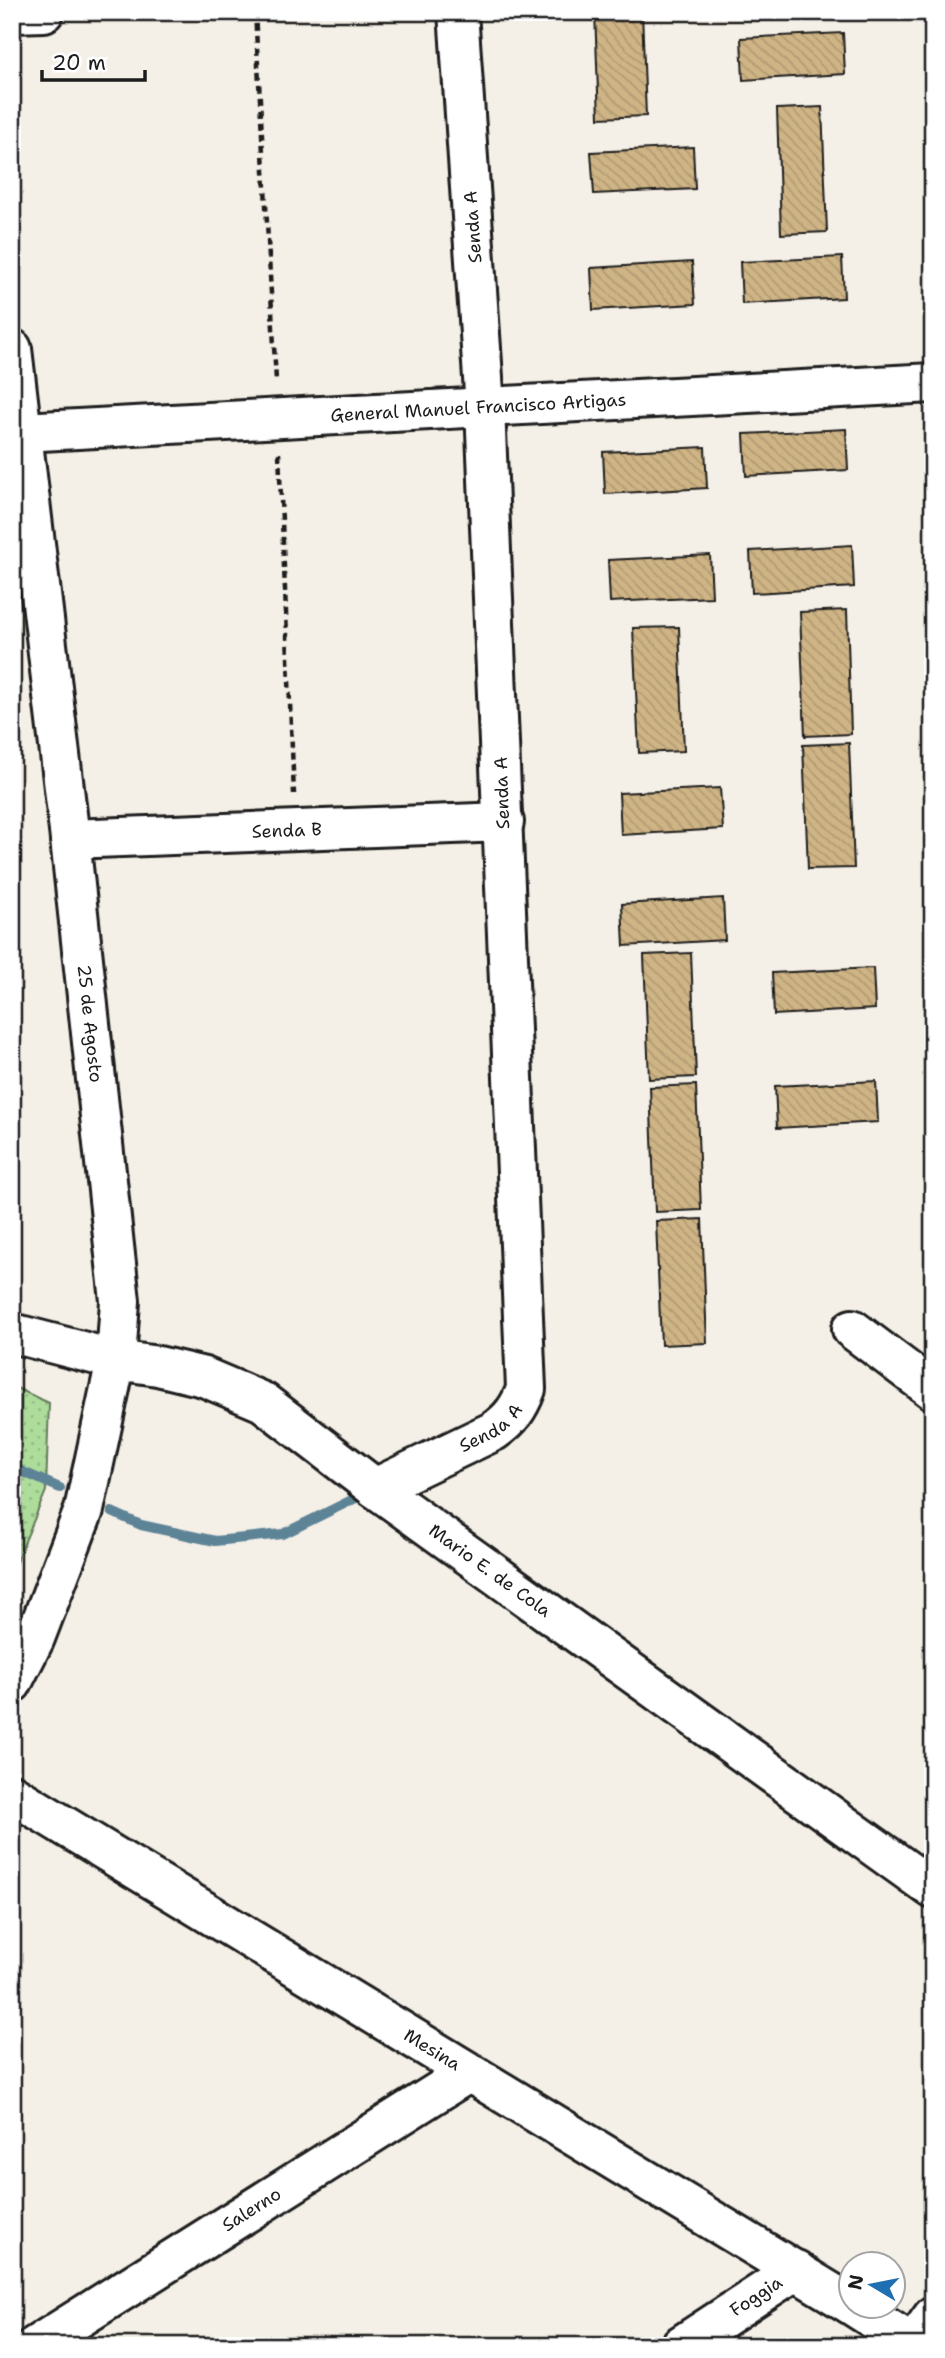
<svg xmlns="http://www.w3.org/2000/svg" width="945" height="2358" font-family="'Shantell Sans',sans-serif">
<style>
.park{fill:url(#park-dots);stroke:#647c5c;stroke-width:2}
.lines{fill:none;stroke-linecap:round;stroke-linejoin:round}
.stream{stroke:#5d8397;stroke-width:10}
.building{fill:url(#building-back-hatch);stroke:#1c1c1c;stroke-width:2}
.street-casing{stroke:#1c1c1c;stroke-width:44}
.path{stroke:#1c1c1c;stroke-width:4.5;stroke-dasharray:7 5;stroke-linecap:butt}
.street{stroke:#fff;stroke-width:38}
.labels{text-anchor:middle;stroke-width:7;stroke-linejoin:round;paint-order:stroke}
.street-label{font-size:18px;fill:#1c1c1c;stroke:#fff}
</style>
<defs>
<pattern id="park-dots" width="8" height="8" patternUnits="userSpaceOnUse" patternTransform="scale(1.75)"><rect width="8" height="8" fill="#addc9b"/><path d="M2 2h.1M6 6h.1" fill="none" stroke="#94bc85" stroke-width="1.8" stroke-linecap="round"/></pattern>
<pattern id="building-back-hatch" width="6" height="6" patternUnits="userSpaceOnUse" patternTransform="scale(1.75)"><rect width="6" height="6" fill="#cfb485"/><path d="M-1 5l2 2M0 0l6 6M5-1l2 2" fill="none" stroke="#b19a72"/></pattern>
</defs>
<rect width="100%" height="100%" fill="#f5f0e7"/>
<filter id="ink" filterUnits="userSpaceOnUse"><feTurbulence type="fractalNoise" baseFrequency=".0143" numOctaves="2"/><feDisplacementMap in="SourceGraphic" scale="14" xChannelSelector="R" yChannelSelector="G"/><feConvolveMatrix kernelMatrix="1 2 1 2 8 2 1 2 1" color-interpolation-filters="sRGB"/></filter>
<g filter="url(#ink)">
<path class="park" d="M 12,1386 L 49,1403 L 46,1491 L 12,1572 Z"/>
<g class="lines">
<path class="stream" d="M 12,1467 L 60,1488
M 112,1512 L 141,1525 L 215,1541 L 283,1534 L 366,1493"/>
</g>
<path class="building" d="M 595,12 L 642,12 L 646,116 L 599,118 Z
M 843,33 L 845,74 L 743,80 L 741,38 Z
M 822,107 L 827,232 L 781,234 L 777,109 Z
M 693,147 L 695,189 L 594,194 L 591,152 Z
M 842,257 L 844,298 L 742,304 L 740,262 Z
M 692,262 L 695,304 L 593,310 L 591,268 Z
M 846,429 L 848,470 L 746,476 L 744,434 Z
M 705,447 L 707,488 L 605,494 L 603,452 Z
M 852,545 L 854,587 L 752,593 L 750,551 Z
M 710,555 L 712,597 L 610,602 L 608,560 Z
M 847,610 L 851,734 L 805,736 L 800,612 Z
M 679,627 L 684,751 L 639,753 L 633,628 Z
M 849,743 L 854,868 L 808,869 L 803,745 Z
M 720,788 L 723,829 L 621,835 L 619,793 Z
M 723,898 L 725,940 L 624,946 L 622,904 Z
M 691,953 L 696,1077 L 649,1079 L 644,955 Z
M 873,968 L 875,1009 L 774,1015 L 772,973 Z
M 876,1081 L 878,1122 L 777,1128 L 775,1086 Z
M 696,1085 L 701,1210 L 655,1212 L 650,1087 Z
M 702,1219 L 707,1343 L 661,1345 L 656,1221 Z"/>
<g class="lines">
<defs>
<g id="street">
<path d="M 12,13 L 44,12"/>
<path id="s1" d="M 12,349 L 70,839 L 120,1301 L 116,1360 L 84,1510 L 35,1638 L 12,1683"/>
<path id="s2" d="M 22,432 L 933,383"/>
<path id="s3" d="M 70,839 L 504,822"/>
<path d="M 852,1329 L 933,1390"/>
<path id="s4" d="M 12,1333 L 116,1360 L 158,1366 L 204,1377 L 263,1402 L 375,1488 L 933,1889"/>
<path id="s5" d="M 375,1488 L 494,1431 C 511,1419 519,1408 526,1389 L 485,407 L 458,12"/>
<path id="s6" d="M 12,1794 L 850,2304"/>
<path d="M 853,2306 L 916,2346"/>
<path d="M 913,2344 L 933,2316"/>
<path id="s7" d="M 35,2346 L 468,2073"/>
<path id="s8" d="M 680,2346 L 796,2270"/>
</g>
</defs>
<use href="#street" class="street-casing"/>
<path class="path" d="M 255,12 L 276,381
M 279,453 L 294,794"/>
<use href="#street" class="street"/>
</g>
</g>
<g class="labels">
<g class="street-label">
<text transform="translate(473 227) rotate(-94)" y="6">Senda A</text>
<text dy="6" stroke="none"><textPath href="#s2" startOffset="457">General Manuel Francisco Artigas</textPath></text>
<text transform="translate(502 793) rotate(-92)" y="6">Senda A</text>
<text dy="6" stroke="none"><textPath href="#s3" startOffset="217">Senda B</textPath></text>
<text dy="6" stroke="none"><textPath href="#s1" startOffset="679">25 de Agosto</textPath></text>
<text dy="6" stroke="none"><textPath href="#s5" startOffset="131">Senda A</textPath></text>
<text dy="6" stroke="none"><textPath href="#s4" startOffset="544">Mario E. de Cola</textPath></text>
<text dy="6" stroke="none"><textPath href="#s6" startOffset="492">Mesina</textPath></text>
<text dy="6" stroke="none"><textPath href="#s7" startOffset="256">Salerno</textPath></text>
<text dy="6" stroke="none"><textPath href="#s8" startOffset="91">Foggia</textPath></text>
</g>
</g>
<rect width="945" height="2358" fill="none" stroke="#fff" stroke-width="42"/>
<rect x="21" y="21" width="903" height="2316" fill="none" stroke="#1c1c1c" stroke-width="2.5" filter="url(#ink)"/>
<g transform="translate(872 2285) rotate(280)"><circle r="33" fill="#ffffff" stroke="#a4a4a4" stroke-width="2"/>
<path d="M0-5L12 26L0 18L-12 26Z" fill="#1f6fb2"/>
<text y="-10" font-size="19" font-weight="bold" text-anchor="middle" fill="#1c1c1c">N</text>
</g>
<path d="M42 70v10h103v-10" fill="none" stroke="#1c1c1c" stroke-width="3.5"/>
<text x="52" y="70" font-size="21" fill="#1c1c1c" stroke="#ffffff" stroke-width="5" paint-order="stroke">20 m</text>
</svg>
